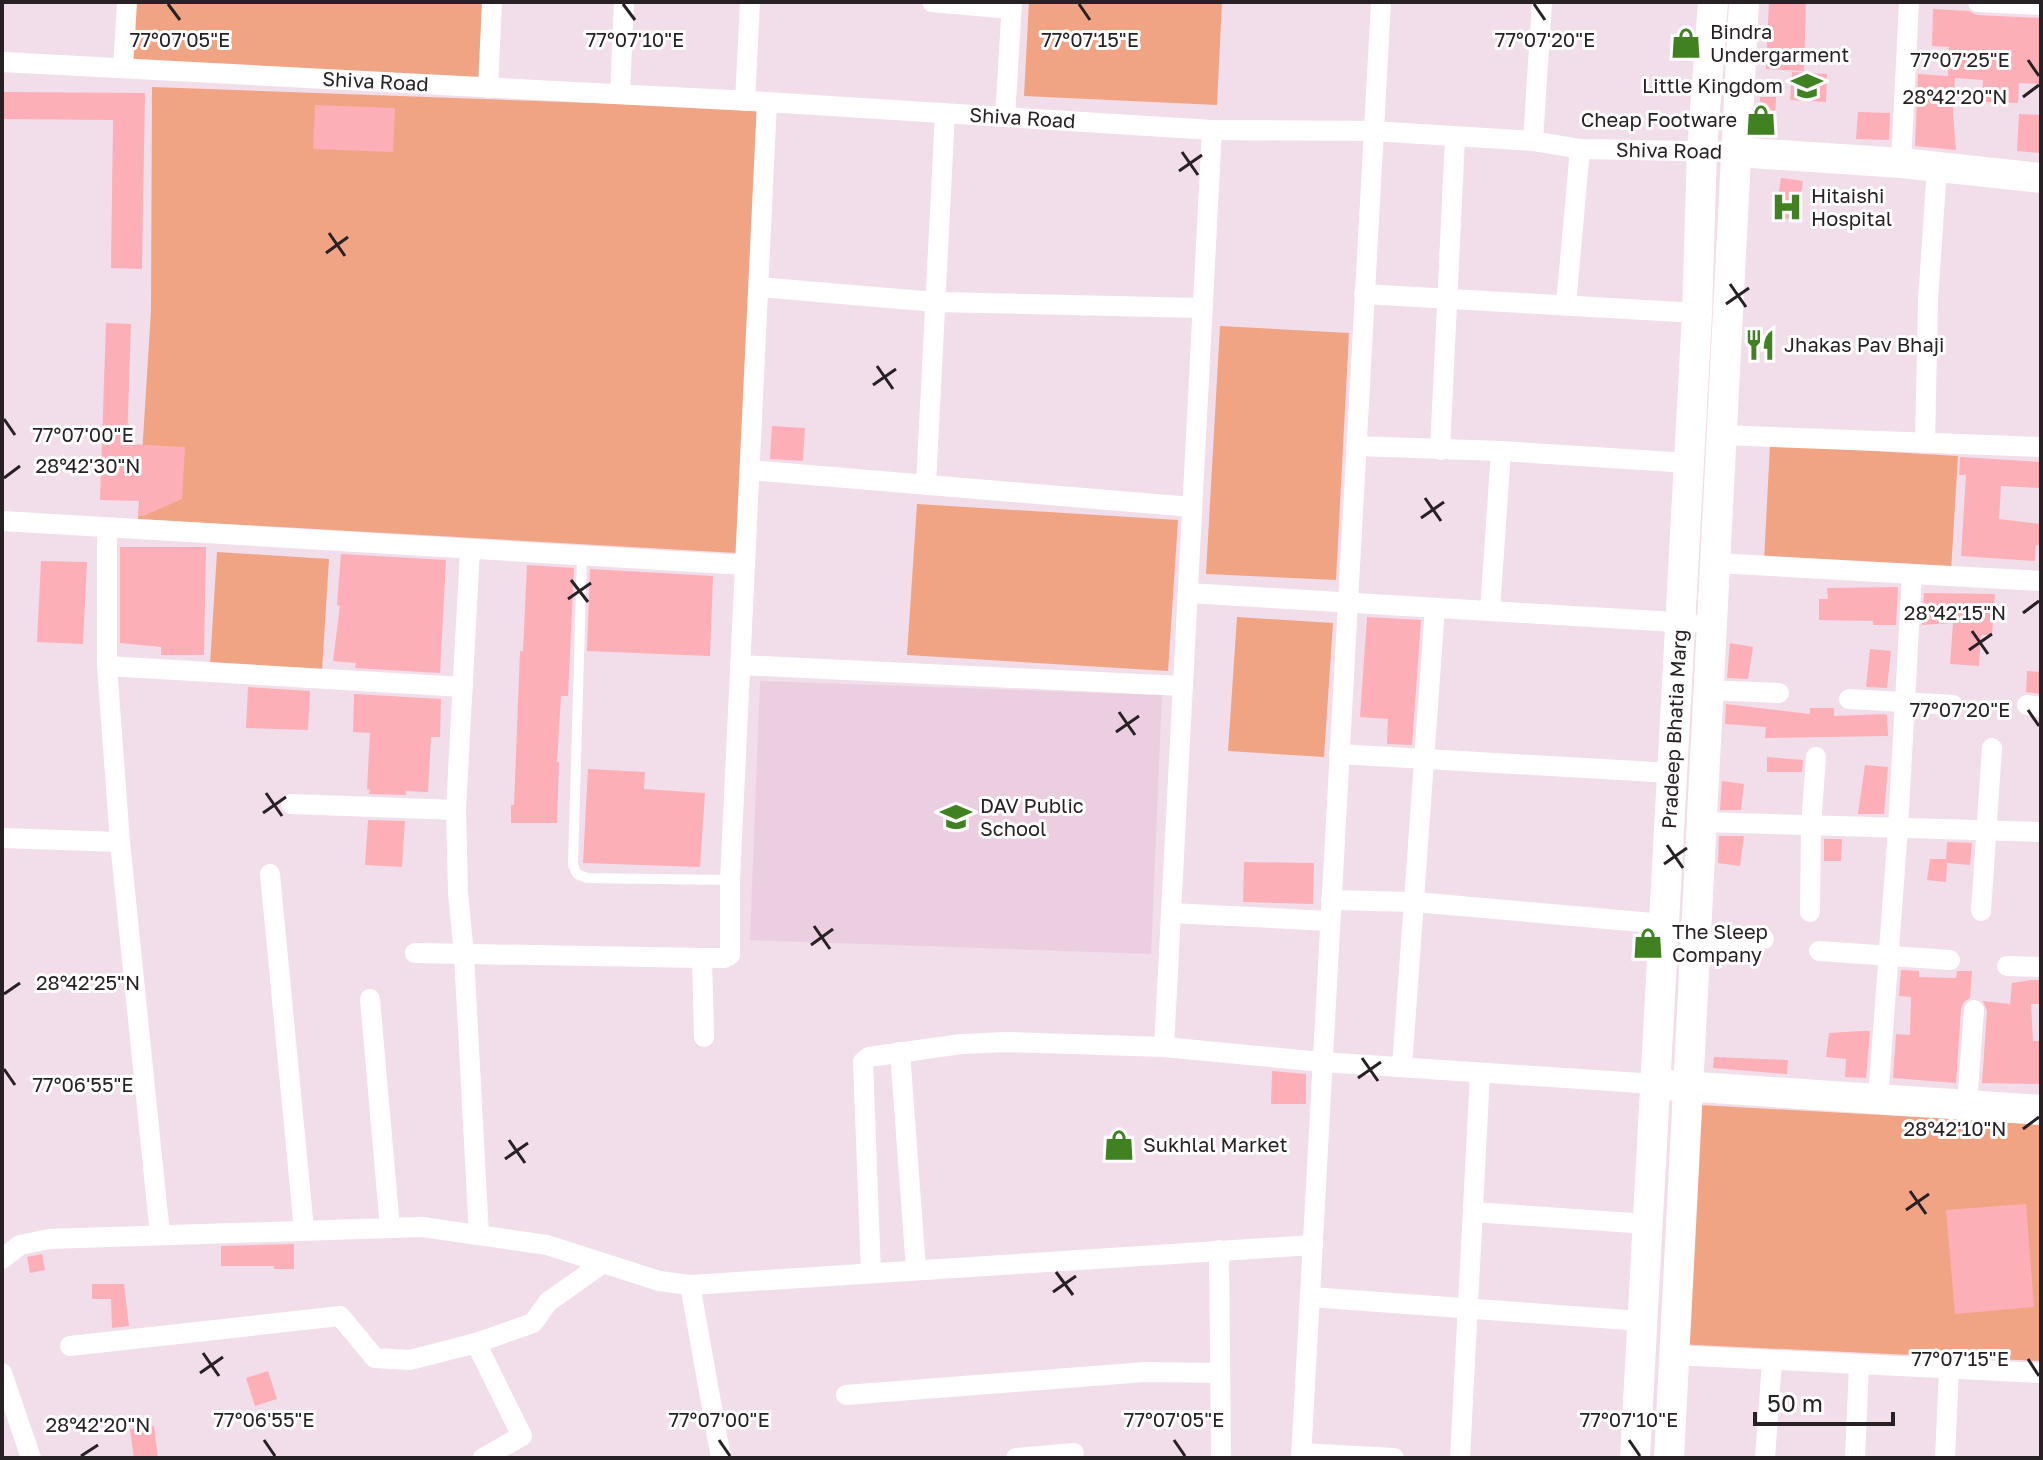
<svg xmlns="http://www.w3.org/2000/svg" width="2043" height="1460" font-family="'Golos Text',sans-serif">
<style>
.built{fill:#ebcfe0}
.green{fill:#f1a484}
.building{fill:#fdafb7}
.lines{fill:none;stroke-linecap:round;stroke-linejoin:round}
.lane{stroke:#fff;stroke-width:10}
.street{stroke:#fff;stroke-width:20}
.secondary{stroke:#fff;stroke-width:30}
.ticks{fill:none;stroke:#272024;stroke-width:3}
.labels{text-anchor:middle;stroke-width:6;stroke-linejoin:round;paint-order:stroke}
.poi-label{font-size:20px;fill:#272024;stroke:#fff;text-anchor:start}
.street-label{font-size:20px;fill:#272024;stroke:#fff}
.ticks-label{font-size:20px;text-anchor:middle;fill:#272024;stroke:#fff;stroke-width:6;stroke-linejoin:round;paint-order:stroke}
</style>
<rect width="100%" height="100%" fill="#f2ddea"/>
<path class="built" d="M 760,681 L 1162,695 L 1151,954 L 750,940 Z"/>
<path class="green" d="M 127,2 L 492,2 L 488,88 L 123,68 Z
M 1029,2 L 1222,2 L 1217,105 L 1024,96 Z
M 152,87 L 759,109 L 737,553 L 138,519 L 151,311 Z
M 1220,326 L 1349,333 L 1336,580 L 1206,574 Z
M 1770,445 L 1958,456 L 1951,571 L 1764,561 Z
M 917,504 L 1178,520 L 1168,671 L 907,655 Z
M 217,552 L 329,559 L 322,671 L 210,664 Z
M 1237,617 L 1333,623 L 1324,757 L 1228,751 Z
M 1700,1105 L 2041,1124 L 2041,1361 L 1675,1344 Z"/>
<path class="building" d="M 1769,2 L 1806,2 L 1804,71 L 1766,69 Z
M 1933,9 L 1969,11 L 1977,15 L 2041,18 L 2041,84 L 2019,83 L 2018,103 L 1982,102 L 1983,80 L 1955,78 L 1953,113 L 1956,150 L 1915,146 L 1918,74 L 1948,76 L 1949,47 L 1932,46 Z
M 1792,72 L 1827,74 L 1826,102 L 1790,100 Z
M 2,92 L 145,93 L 142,269 L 111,268 L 113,120 L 2,119 Z
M 1760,97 L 1776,97 L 1774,135 L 1758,134 Z
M 315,105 L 395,108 L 393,152 L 313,149 Z
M 1858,112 L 1890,113 L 1889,140 L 1856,139 Z
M 2019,114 L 2041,115 L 2041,153 L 2017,151 Z
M 1781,178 L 1803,181 L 1797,220 L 1775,217 Z
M 106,323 L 131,324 L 127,444 L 185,447 L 182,499 L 143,516 L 138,516 L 140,501 L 100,500 Z
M 772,426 L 805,428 L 803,461 L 770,459 Z
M 1960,457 L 2041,462 L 2041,488 L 2001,486 L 1999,519 L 2041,524 L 2041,546 L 2036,545 L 2035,561 L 1961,556 L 1966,475 L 1959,475 Z
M 120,547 L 206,547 L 204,655 L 161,655 L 161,647 L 120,643 Z
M 341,554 L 446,560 L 440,673 L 355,668 L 356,663 L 333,661 L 340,606 L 337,605 Z
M 41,561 L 87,562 L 83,644 L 37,642 Z
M 527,565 L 574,568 L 568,696 L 561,696 L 557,762 L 559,762 L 557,823 L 511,823 L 511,805 L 514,805 L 520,651 L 523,651 Z
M 590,569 L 713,576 L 710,656 L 587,651 Z
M 1898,587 L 1896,625 L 1873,625 L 1873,621 L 1819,620 L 1819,599 L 1828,599 L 1827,588 Z
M 1924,593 L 1995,594 L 1992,635 L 1981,635 L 1979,666 L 1950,664 L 1953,623 L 1922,625 Z
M 1367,617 L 1421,620 L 1412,745 L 1387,744 L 1388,719 L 1360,717 Z
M 1730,643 L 1753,647 L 1748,679 L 1727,678 Z
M 1870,649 L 1891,651 L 1887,688 L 1866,687 Z
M 2027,671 L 2041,672 L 2041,694 L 2026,692 Z
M 248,687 L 310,691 L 308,730 L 246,728 Z
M 354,694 L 441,699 L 440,737 L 431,737 L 428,792 L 406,791 L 406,795 L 369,794 L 370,790 L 367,789 L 370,733 L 353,732 Z
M 1726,704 L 1810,714 L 1810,708 L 1834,708 L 1834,716 L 1884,714 L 1887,715 L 1888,736 L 1765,738 L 1766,727 L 1725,724 Z
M 1767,757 L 1803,760 L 1802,772 L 1767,772 Z
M 1865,765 L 1888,767 L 1884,814 L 1858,814 Z
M 588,769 L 645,772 L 644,789 L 705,793 L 700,867 L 583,863 Z
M 1722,781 L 1744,784 L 1741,810 L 1720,810 Z
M 368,820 L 405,821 L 402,867 L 365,865 Z
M 1719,836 L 1744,836 L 1740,866 L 1718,863 Z
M 1824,839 L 1842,839 L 1841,861 L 1824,861 Z
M 1947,842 L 1972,843 L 1970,865 L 1947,863 L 1946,882 L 1927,880 L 1930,859 L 1946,859 Z
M 1244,862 L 1314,863 L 1313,904 L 1243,902 Z
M 1901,970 L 1919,971 L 1919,977 L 1956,978 L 1957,971 L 1972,971 L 1970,998 L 1964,1002 L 1961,1009 L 1956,1083 L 1893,1078 L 1896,1034 L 1910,1035 L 1911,997 L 1899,996 Z
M 2031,980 L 2041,980 L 2041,1004 L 2031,1004 L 2033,1041 L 2041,1041 L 2041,1084 L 1982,1083 L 1987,1011 L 1983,1001 L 2010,1004 L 2012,983 Z
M 1860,1031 L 1870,1031 L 1866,1078 L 1845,1077 L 1846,1059 L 1826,1057 L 1829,1033 Z
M 1714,1057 L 1788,1060 L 1787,1074 L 1713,1068 Z
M 1272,1071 L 1306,1074 L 1306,1104 L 1271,1104 Z
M 2026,1204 L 2034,1307 L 1955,1314 L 1946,1210 Z
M 294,1244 L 294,1269 L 274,1269 L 274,1266 L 221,1266 L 221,1246 Z
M 42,1254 L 45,1270 L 30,1273 L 27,1257 Z
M 92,1284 L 124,1284 L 129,1326 L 112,1328 L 111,1299 L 92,1299 Z
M 268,1371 L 277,1399 L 255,1406 L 246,1378 Z
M 154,1426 L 158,1458 L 134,1458 L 130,1429 Z"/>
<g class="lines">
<path class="lane" d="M 582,555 L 573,865 L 577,874 L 587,878 L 730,880"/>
<g class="street">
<path d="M 932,2 L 1011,9"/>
<path d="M 1978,2 L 2041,5"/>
<path id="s1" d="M 2,62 L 767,102 L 1212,130 L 1372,131 L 1533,141 L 1580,149 L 1736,152"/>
<path d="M 123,68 L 127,2"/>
<path d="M 488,88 L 492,2"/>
<path d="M 620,94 L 624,2"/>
<path d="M 745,101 L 750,2"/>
<path d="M 1005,117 L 1012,2"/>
<path d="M 1533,141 L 1542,2"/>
<path d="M 1901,163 L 1909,2"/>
<path d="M 759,287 L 935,302 L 1202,308"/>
<path d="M 1364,294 L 1697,313"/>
<path d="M 1566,305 L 1580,149"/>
<path d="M 1721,435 L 2041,447"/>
<path d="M 1925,442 L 1928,301 L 1937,167"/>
<path d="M 1356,446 L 1501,451 L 1689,463"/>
<path d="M 1440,450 L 1455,138"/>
<path d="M 750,470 L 1192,507"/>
<path d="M 926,485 L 945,113"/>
<path d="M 2,521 L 745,565"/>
<path d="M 107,527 L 107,666 L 120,842 L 160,1235"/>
<path d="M 470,549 L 456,810 L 458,893 L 464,955 L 479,1235"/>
<path d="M 1715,563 L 2041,581"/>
<path d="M 1188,593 L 1691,623"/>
<path d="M 1490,611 L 1501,451"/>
<path d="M 740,665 L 1183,686"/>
<path d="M 107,666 L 463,687"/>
<path d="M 1708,690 L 1779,693"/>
<path d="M 1849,699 L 1953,705"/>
<path d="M 2027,705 L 2041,707"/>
<path d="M 1339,754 L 1672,773"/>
<path d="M 291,804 L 456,810"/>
<path d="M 1702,822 L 2041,832"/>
<path d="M 2,838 L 120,842"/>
<path d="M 270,874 L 304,1230"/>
<path d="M 1331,900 L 1415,902 L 1664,924"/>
<path d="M 1981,911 L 1992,748"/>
<path d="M 1810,912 L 1811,826 L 1816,757"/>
<path d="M 1171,913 L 1330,921"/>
<path d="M 1695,943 L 1764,939"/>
<path d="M 1819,951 L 1950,960"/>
<path d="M 415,953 L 702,958 L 724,958 L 730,955 L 730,880 L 767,102"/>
<path d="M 702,958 L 704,1037"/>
<path d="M 2007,966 L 2041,967"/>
<path d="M 370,999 L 390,1228"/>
<path d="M 1164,1047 L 1212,130"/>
<path d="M 900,1052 L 916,1269"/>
<path d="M 1402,1067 L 1435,608"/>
<path d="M 1878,1099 L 1898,828 L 1912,574"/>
<path d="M 1967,1105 L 1974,1010"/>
<path d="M 1473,1212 L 1648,1224"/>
<path d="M 1219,1250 L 1221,1458"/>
<path d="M 2,1259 L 20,1245 L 49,1239 L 422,1227 L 547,1245 L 659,1281 L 690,1285 L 1313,1245"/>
<path d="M 871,1273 L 863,1062 L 869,1057 L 961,1044 L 1008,1042 L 1164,1047 L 1322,1062 L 1655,1084"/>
<path d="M 690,1285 L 721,1458"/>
<path d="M 1310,1297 L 1642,1321"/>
<path d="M 70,1346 L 340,1316 L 375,1358 L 410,1360 L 476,1343"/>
<path d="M 1674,1355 L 2041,1373"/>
<path d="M 2,1373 L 31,1458"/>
<path d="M 846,1395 L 1145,1372 L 1220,1373"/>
<path d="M 1301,1453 L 1394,1458"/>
<path d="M 483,1458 L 522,1436 L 476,1343 L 533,1323 L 548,1302 L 603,1263"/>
<path d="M 1016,1458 L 1074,1453"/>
<path d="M 1301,1458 L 1381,2"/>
<path d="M 1460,1458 L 1480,1073"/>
<path d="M 1765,1458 L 1772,1361"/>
<path d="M 1855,1458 L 1859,1365"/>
<path d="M 1945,1458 L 1949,1369"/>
</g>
<g class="secondary">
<path d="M 1736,152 L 1901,163 L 2041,178"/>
<path d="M 1668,1085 L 2041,1110"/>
<path id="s2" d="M 1635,1458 L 1697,313 L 1702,150 L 1713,2"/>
<path d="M 1669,1458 L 1744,2"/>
</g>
</g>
<path class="ticks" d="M 168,4 L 180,20M 623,4 L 635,20M 1079,4 L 1090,20M 1534,4 L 1545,20M 2028,60 L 2039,76M 2023,97 L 2039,85M 1182,152 L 1198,175M 1179,171 L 1202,155M 329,233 L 345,256M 326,253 L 348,237M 1730,284 L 1746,307M 1726,304 L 1749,288M 877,366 L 893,389M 873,385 L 896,369M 4,419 L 15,435M 4,478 L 20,466M 1425,498 L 1441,521M 1421,518 L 1444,502M 571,580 L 588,602M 568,599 L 591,583M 2023,613 L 2039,601M 1972,631 L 1988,654M 1969,650 L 1992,634M 2028,710 L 2039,726M 1119,712 L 1135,735M 1116,732 L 1139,716M 266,793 L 282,816M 263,813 L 286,797M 1667,845 L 1683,868M 1664,864 L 1687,848M 814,926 L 830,949M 811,945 L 833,929M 4,994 L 20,983M 1362,1058 L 1378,1081M 4,1069 L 15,1085M 1358,1078 L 1381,1062M 2023,1129 L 2039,1117M 509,1140 L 525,1163M 505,1159 L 528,1143M 1910,1191 L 1926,1214M 1906,1210 L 1929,1194M 1056,1272 L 1073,1295M 1053,1292 L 1076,1276M 203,1353 L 219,1376M 2028,1359 L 2039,1376M 200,1373 L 223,1357M 264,1440 L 275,1456M 719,1440 L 730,1456M 1174,1440 L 1185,1456M 1629,1440 L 1640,1456M 81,1456 L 98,1445"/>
<defs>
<symbol id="shop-bare" viewBox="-9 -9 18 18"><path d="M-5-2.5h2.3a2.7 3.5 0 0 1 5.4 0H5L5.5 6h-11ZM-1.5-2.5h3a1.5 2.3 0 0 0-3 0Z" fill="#408122" stroke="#fff" stroke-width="2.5" paint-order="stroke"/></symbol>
<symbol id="school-bare" viewBox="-9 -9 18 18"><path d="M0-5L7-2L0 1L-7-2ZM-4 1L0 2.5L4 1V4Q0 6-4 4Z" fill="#408122" stroke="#fff" stroke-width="2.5" paint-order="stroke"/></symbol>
<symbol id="hospital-bare" viewBox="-9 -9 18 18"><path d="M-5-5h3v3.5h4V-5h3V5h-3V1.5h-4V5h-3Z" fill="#408122" stroke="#fff" stroke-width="2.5" paint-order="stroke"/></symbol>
<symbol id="restaurant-bare" viewBox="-9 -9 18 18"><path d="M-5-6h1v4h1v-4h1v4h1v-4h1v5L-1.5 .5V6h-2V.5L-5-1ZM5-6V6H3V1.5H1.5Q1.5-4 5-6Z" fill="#408122" stroke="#fff" stroke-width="2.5" paint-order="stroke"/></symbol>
</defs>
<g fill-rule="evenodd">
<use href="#shop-bare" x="1664" y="21" width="44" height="44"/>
<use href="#school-bare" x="1785" y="64" width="44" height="44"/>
<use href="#shop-bare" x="1739" y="98" width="44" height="44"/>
<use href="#hospital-bare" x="1765" y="185" width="44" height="44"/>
<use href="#restaurant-bare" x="1738" y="323" width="44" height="44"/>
<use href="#school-bare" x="934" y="795" width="44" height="44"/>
<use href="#shop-bare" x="1626" y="921" width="44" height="44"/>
<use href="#shop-bare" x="1097" y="1123" width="44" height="44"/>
</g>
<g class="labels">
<g class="poi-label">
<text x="1710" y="39">Bindra<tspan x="1710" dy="23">Undergarment</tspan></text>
<text x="1783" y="93" text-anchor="end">Little Kingdom</text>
<text x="1737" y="127" text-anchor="end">Cheap Footware</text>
<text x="1811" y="203">Hitaishi<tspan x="1811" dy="23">Hospital</tspan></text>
<text x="1784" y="352">Jhakas Pav Bhaji</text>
<text x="980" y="813">DAV Public<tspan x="980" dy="23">School</tspan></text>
<text x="1672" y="939">The Sleep<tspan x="1672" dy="23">Company</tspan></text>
<text x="1143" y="1152">Sukhlal Market</text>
</g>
<g class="street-label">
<text dy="7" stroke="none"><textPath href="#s1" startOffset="374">Shiva Road</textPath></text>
<text dy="7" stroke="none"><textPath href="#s1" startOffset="1022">Shiva Road</textPath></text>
<text dy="7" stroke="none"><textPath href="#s1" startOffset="1670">Shiva Road</textPath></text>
<text dy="7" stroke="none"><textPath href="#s2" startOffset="730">Pradeep Bhatia Marg</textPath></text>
</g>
</g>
<g class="ticks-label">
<text x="1090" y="47">77°07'15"E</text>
<text x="1545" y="47">77°07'20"E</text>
<text x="180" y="47">77°07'05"E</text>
<text x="635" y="47">77°07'10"E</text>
<text x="1960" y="67">77°07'25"E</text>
<text x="1955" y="104">28°42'20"N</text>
<text x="83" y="442">77°07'00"E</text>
<text x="88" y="473">28°42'30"N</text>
<text x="1955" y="620">28°42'15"N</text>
<text x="1960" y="717">77°07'20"E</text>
<text x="88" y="990">28°42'25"N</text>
<text x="83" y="1092">77°06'55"E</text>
<text x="1955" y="1136">28°42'10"N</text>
<text x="1960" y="1366">77°07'15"E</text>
<text x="264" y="1427">77°06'55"E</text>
<text x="719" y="1427">77°07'00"E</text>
<text x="1174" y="1427">77°07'05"E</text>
<text x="1629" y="1427">77°07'10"E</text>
<text x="98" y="1432">28°42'20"N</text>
</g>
<rect width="2043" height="1460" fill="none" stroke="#272024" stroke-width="8"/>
<path d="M1755 1412v12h138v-12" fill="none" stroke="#272024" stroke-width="4"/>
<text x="1767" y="1412" font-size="24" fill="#272024" stroke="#ffffff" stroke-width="6" paint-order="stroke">50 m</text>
</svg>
